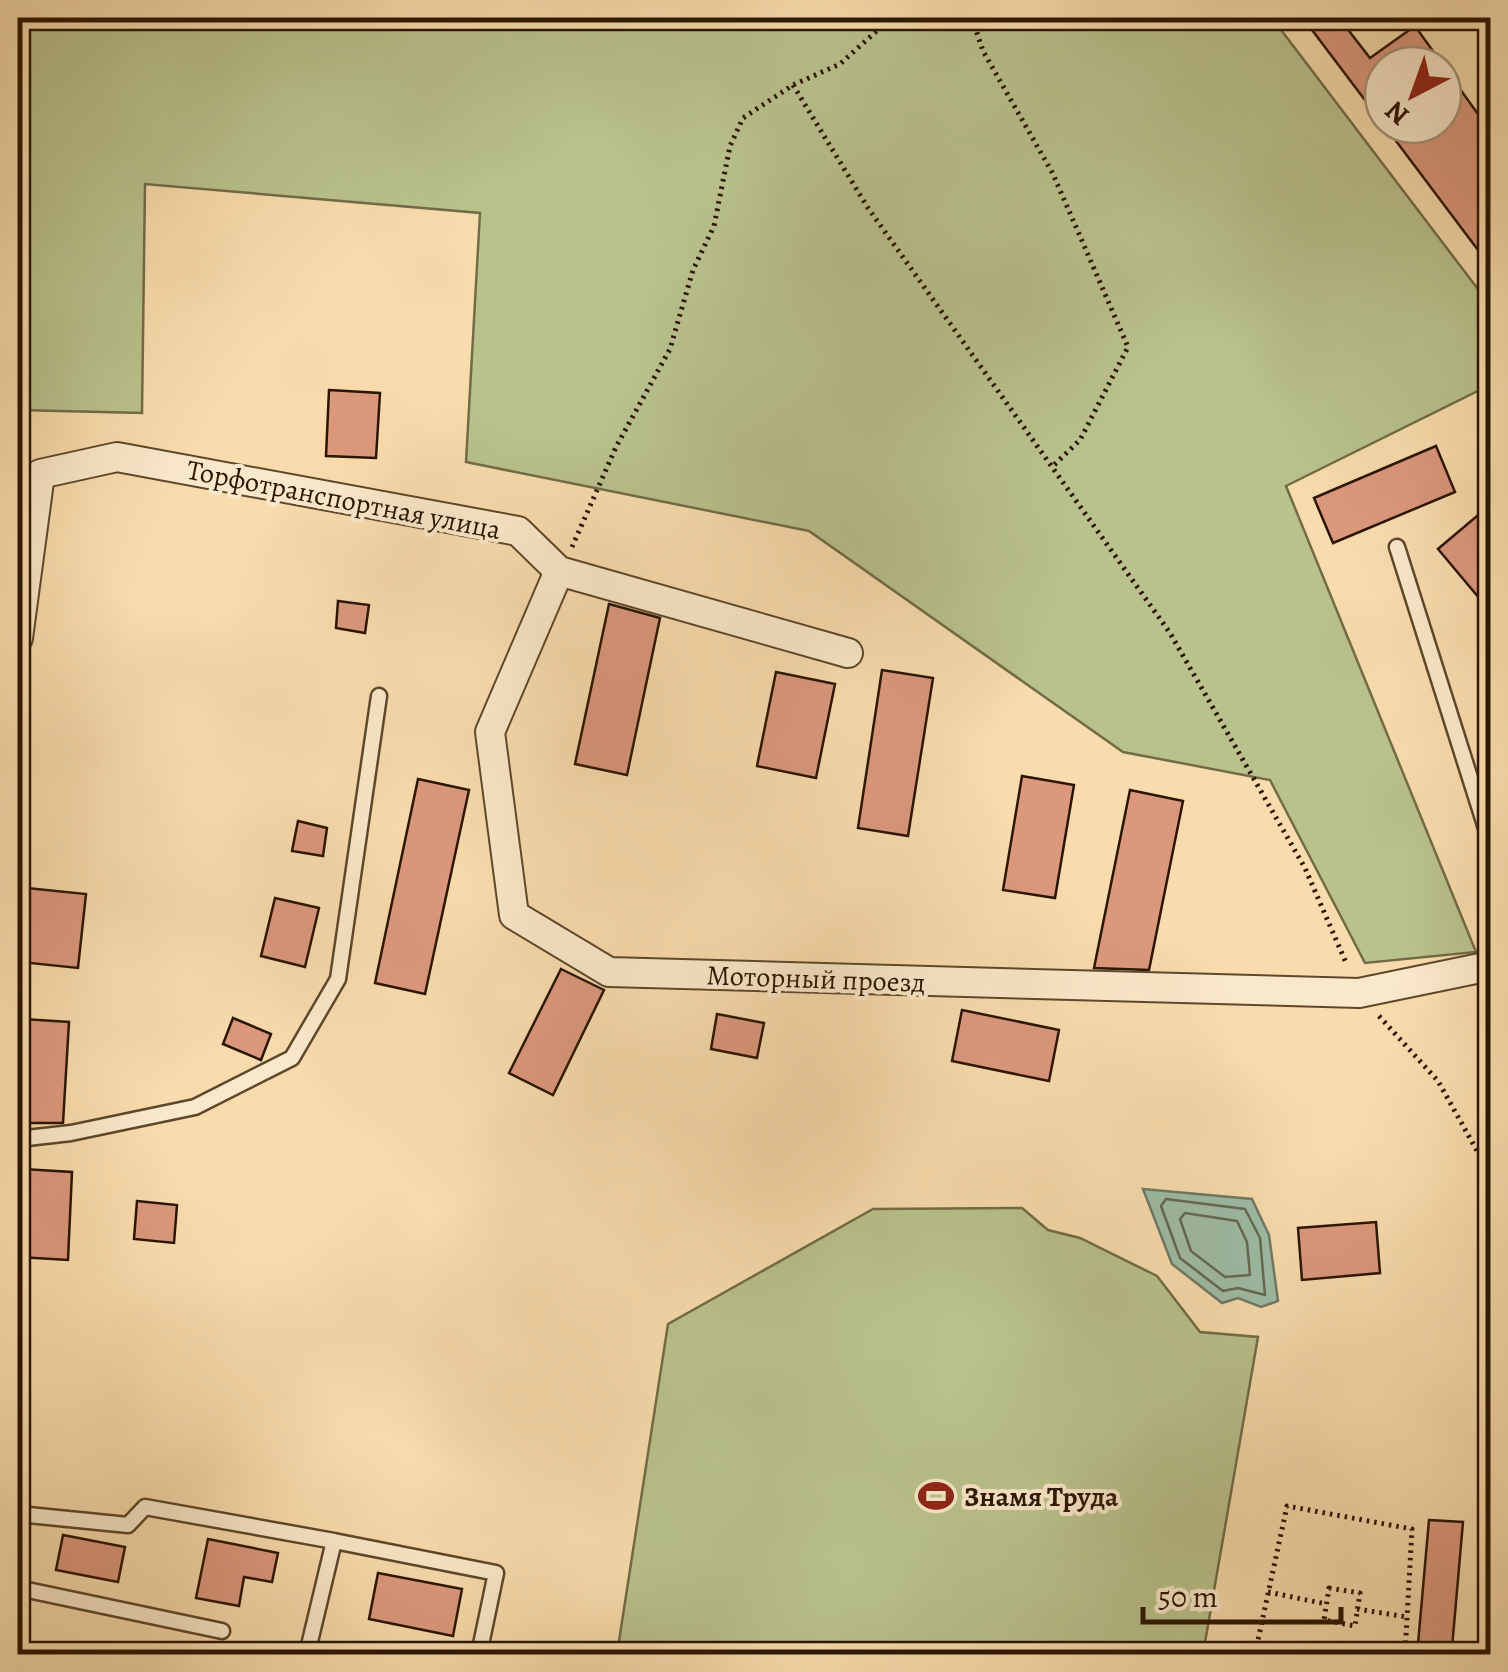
<svg xmlns="http://www.w3.org/2000/svg" width="1508" height="1672" font-family="Alegreya,serif">
<style>
.green{fill:#b9c28d;stroke:#726c46;stroke-width:2.5}
.water{fill:#9ebca6;stroke:#707964;stroke-width:2.5}
.lines{fill:none;stroke-linecap:round;stroke-linejoin:round}
.shore{stroke:#646853;stroke-width:2.5}
.building{fill:#dc987d;stroke:#2a1500;stroke-width:2.5}
.lane-casing{stroke:#5e472b;stroke-width:19}
.street-casing{stroke:#5e472b;stroke-width:32}
.path{stroke:#2a1500;stroke-width:5;stroke-dasharray:2.5 5;stroke-linecap:butt}
.lane{stroke:#fae8ca;stroke-width:14}
.street{stroke:#fae8ca;stroke-width:28}
.labels{text-anchor:middle;stroke-width:8;stroke-linejoin:round;paint-order:stroke}
.street-label{font-size:28px;fill:#2a1500;stroke:#fae8ca}
.poi-label{font-size:28px;font-weight:bold;fill:#2a1500;stroke:#fae8ca;text-anchor:start}
</style>
<rect width="100%" height="100%" fill="#f8dcad"/>
<filter id="stains"><feTurbulence type="fractalNoise" baseFrequency=".002" numOctaves="4"/><feColorMatrix values="0 0 0 0 .2 0 0 0 0 .09 0 0 0 0 .02 0 0 0 .5 -.17"/></filter>
<radialGradient id="worn" r=".72"><stop offset=".6" stop-color="#630" stop-opacity="0"/><stop offset="1" stop-color="#630" stop-opacity=".3"/></radialGradient>
<path class="green" d="M 18,18 L 1272,18 L 1490,305 L 1490,393 L 1484,388 L 1286,486 L 1476,952 L 1365,963 L 1270,780 L 1123,752 L 809,531 L 466,462 L 480,213 L 145,184 L 142,413 L 18,410 Z
M 1022,1208 L 1048,1230 L 1080,1238 L 1157,1276 L 1200,1332 L 1258,1337 L 1203,1654 L 617,1654 L 668,1324 L 873,1209 Z"/>
<path class="water" d="M 1143,1189 L 1252,1199 L 1269,1235 L 1278,1301 L 1261,1307 L 1238,1298 L 1222,1303 L 1172,1264 Z"/>
<g class="lines">
<path class="shore" d="M 1166,1199 L 1245,1209 L 1260,1238 L 1265,1295 L 1238,1288 L 1223,1291 L 1180,1258 L 1161,1206 Z
M 1185,1213 L 1237,1221 L 1247,1242 L 1250,1275 L 1225,1277 L 1191,1251 L 1180,1219 Z"/>
</g>
<path class="building" d="M 1303,18 L 1339,18 L 1370,58 L 1415,26 L 1490,131 L 1490,266 L 1384,125 L 1443,125 L 1443,65 L 1383,65 L 1383,124 Z
M 329,390 L 380,393 L 376,458 L 326,456 Z
M 1436,446 L 1455,492 L 1333,543 L 1314,498 Z
M 1490,505 L 1490,611 L 1438,549 Z
M 338,601 L 369,605 L 365,633 L 336,628 Z
M 609,604 L 660,618 L 627,775 L 575,764 Z
M 882,670 L 933,678 L 908,836 L 858,828 Z
M 776,672 L 835,684 L 816,778 L 757,766 Z
M 1022,776 L 1074,785 L 1055,898 L 1003,890 Z
M 418,779 L 469,790 L 425,994 L 375,983 Z
M 1130,790 L 1183,801 L 1149,970 L 1094,968 Z
M 298,821 L 327,828 L 323,856 L 292,851 Z
M 27,888 L 86,894 L 78,968 L 20,962 Z
M 275,898 L 319,908 L 305,967 L 261,956 Z
M 561,969 L 604,990 L 553,1095 L 509,1073 Z
M 962,1010 L 1059,1030 L 1049,1081 L 952,1061 Z
M 717,1014 L 764,1023 L 757,1058 L 711,1049 Z
M 233,1018 L 271,1034 L 261,1060 L 223,1044 Z
M 23,1019 L 69,1022 L 63,1123 L 18,1123 Z
M 23,1169 L 72,1172 L 68,1260 L 19,1257 Z
M 137,1201 L 177,1205 L 174,1243 L 134,1239 Z
M 1376,1222 L 1380,1273 L 1302,1280 L 1298,1228 Z
M 1429,1520 L 1463,1522 L 1452,1648 L 1418,1644 Z
M 63,1535 L 125,1547 L 118,1582 L 56,1570 Z
M 208,1539 L 278,1553 L 272,1582 L 244,1577 L 239,1606 L 196,1598 Z
M 378,1573 L 462,1589 L 453,1636 L 369,1619 Z"/>
<g class="lines">
<defs>
<path id="lane" d="M 1397,547 L 1490,841
M 18,1139 L 71,1133 L 195,1107 L 292,1058 L 338,979 L 379,696
M 18,1514 L 128,1525 L 145,1507 L 334,1541
M 18,1588 L 222,1631
M 307,1654 L 334,1541 L 496,1573 L 479,1654"/>
<path id="street" d="M 559,571 L 490,732 L 514,915 L 609,972 L 1359,993 L 1490,966
M 18,638 L 40,474 L 117,457 L 518,531 L 559,571 L 848,653"/>
</defs>
<use href="#lane" class="lane-casing"/>
<use href="#street" class="street-casing"/>
<path class="path" d="M 972,18 L 983,51 L 1053,174 L 1128,347 L 1080,440 L 1053,466
M 793,85 L 868,208 L 1170,633 L 1305,868 L 1347,965
M 572,547 L 616,447 L 670,349 L 693,270 L 714,226 L 730,146 L 743,118 L 793,85 L 840,64 L 891,18
M 1379,1016 L 1438,1081 L 1490,1174
M 1329,1588 L 1360,1593 L 1355,1626 L 1324,1620 Z
M 1268,1592 L 1326,1604
M 1357,1609 L 1407,1617
M 1255,1654 L 1287,1506 L 1412,1529 L 1405,1654"/>
<use href="#lane" class="lane"/>
<use href="#street" class="street"/>
</g>
<defs>
<symbol id="stadium-bare" viewBox="-9 -9 18 18"><path d="M0-5a6.5 5 0 1 0 0 10a6.5 5 0 1 0 0-10ZM-3.5-1.8h7v3.6h-7Z" fill="#8f2418" stroke="#fae8ca" stroke-width="2.5" paint-order="stroke"/></symbol>
</defs>
<g fill-rule="evenodd">
<use href="#stadium-bare" x="911" y="1471" width="50" height="50"/>
</g>
<g class="labels">
<g class="street-label">
<text transform="translate(344 499) rotate(11)" y="10">Торфотранспортная улица</text>
<text transform="translate(816 978) rotate(2)" y="10">Моторный проезд</text>
</g>
<g class="poi-label">
<text x="964" y="1506">Знамя Труда</text>
</g>
</g>
<rect width="1508" height="1672" fill="none" stroke="#f8dcad" stroke-width="60"/>
<rect x="20" y="20" width="1468" height="1632" fill="none" stroke="#2a1500" stroke-width="5"/>
<rect x="30" y="30" width="1448" height="1612" fill="none" stroke="#2a1500" stroke-width="2.5"/>
<g transform="translate(1413 95) rotate(221)"><circle r="48" fill="#fae8ca" stroke="#a79479" stroke-width="2.5"/>
<path d="M0-8L18 38L0 25L-18 38Z" fill="#8f2418"/>
<text y="-15" font-size="28" font-weight="bold" text-anchor="middle" fill="#2a1500">N</text>
</g>
<path d="M1143 1607v15h198v-15" fill="none" stroke="#2a1500" stroke-width="5"/>
<text x="1158" y="1607" font-size="30" fill="#2a1500" stroke="#fae8ca" stroke-width="8" paint-order="stroke">50 m</text>
<rect width="100%" height="100%" filter="url(#stains)"/>
<rect width="100%" height="100%" fill="url(#worn)"/>
</svg>
